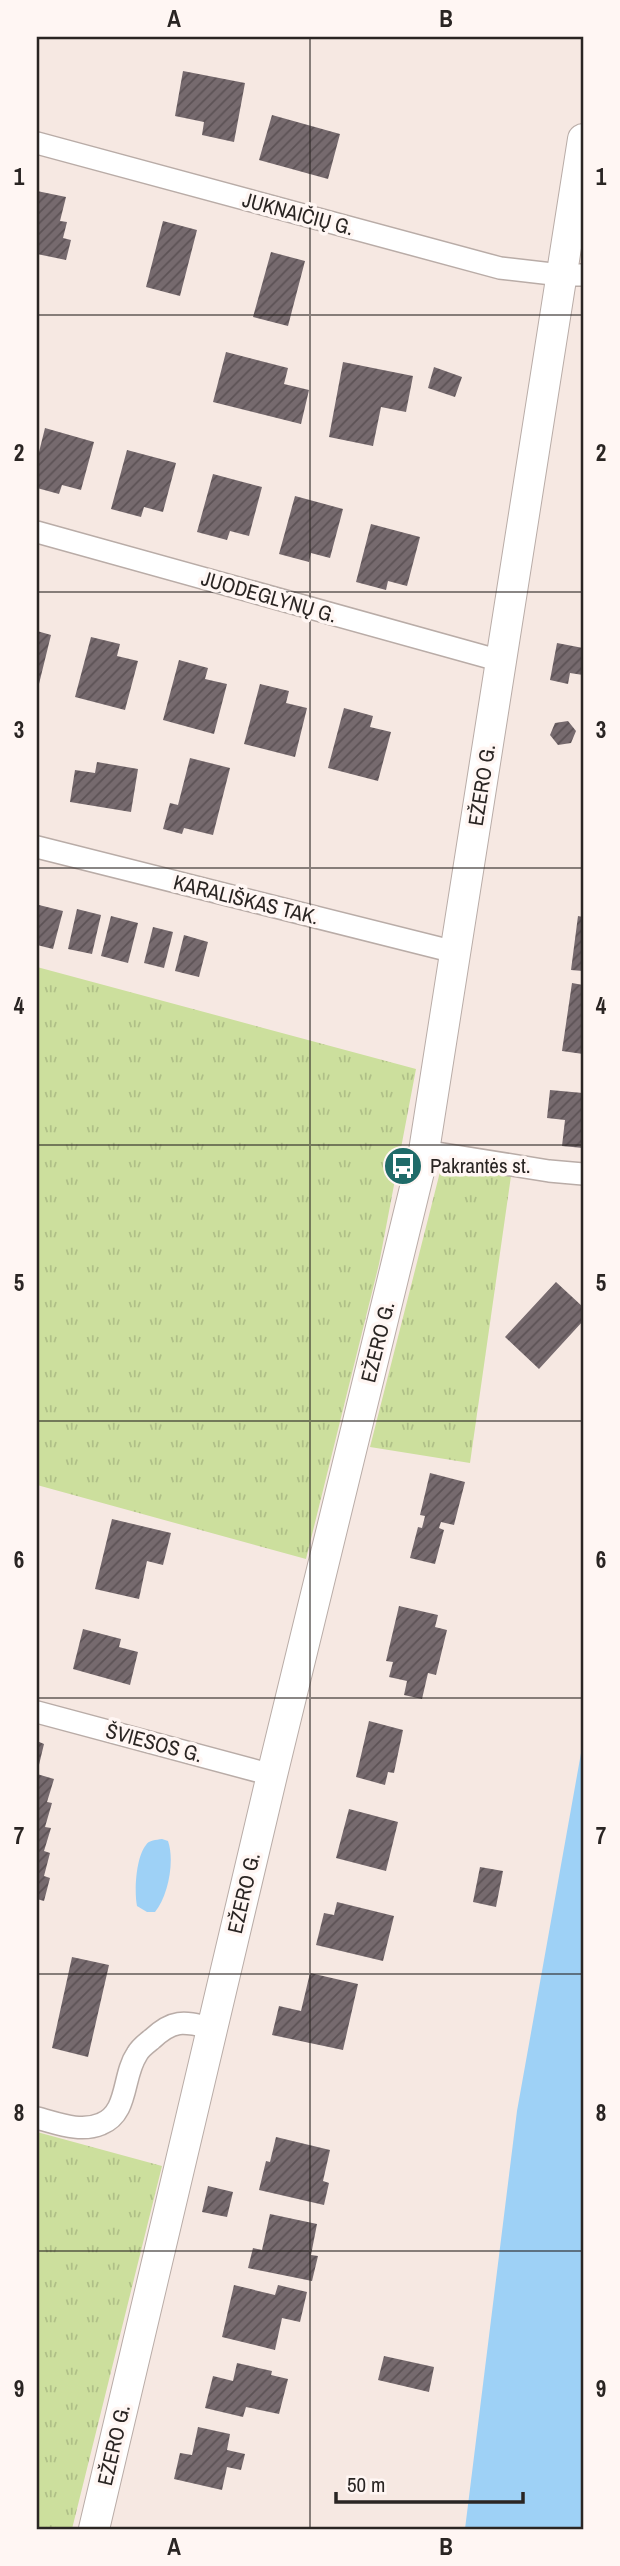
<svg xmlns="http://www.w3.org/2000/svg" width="620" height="2566" font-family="'Archivo Narrow',sans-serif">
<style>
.grass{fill:url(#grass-tufts)}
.water{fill:#9ed1f6}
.building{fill:url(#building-hatch)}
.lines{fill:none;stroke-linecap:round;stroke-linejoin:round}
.street-casing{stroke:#b9aca7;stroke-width:24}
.secondary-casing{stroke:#b9aca7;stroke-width:32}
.street{stroke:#fff;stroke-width:21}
.secondary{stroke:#fff;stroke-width:30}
.grid{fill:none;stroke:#2a2523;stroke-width:2;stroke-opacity:0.55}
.labels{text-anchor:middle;stroke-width:7;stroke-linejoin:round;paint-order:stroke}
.street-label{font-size:21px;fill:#2a2523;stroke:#fff6f3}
.poi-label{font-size:21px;fill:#2a2523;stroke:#fff6f3;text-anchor:start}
.neatline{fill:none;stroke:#2a2523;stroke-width:2.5}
.grid-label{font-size:23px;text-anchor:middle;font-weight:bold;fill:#2a2523}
</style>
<defs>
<pattern id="grass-tufts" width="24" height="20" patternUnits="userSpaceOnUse" patternTransform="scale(1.75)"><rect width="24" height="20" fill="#ccdf9d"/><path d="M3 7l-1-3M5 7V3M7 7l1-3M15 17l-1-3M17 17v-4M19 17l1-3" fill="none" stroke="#afbf87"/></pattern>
<pattern id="building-hatch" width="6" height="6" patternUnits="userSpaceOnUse" patternTransform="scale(1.75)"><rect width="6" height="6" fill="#766a6e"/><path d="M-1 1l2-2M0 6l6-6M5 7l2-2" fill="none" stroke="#5c5255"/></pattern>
</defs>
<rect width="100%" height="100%" fill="#f6e8e2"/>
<path class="grass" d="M 37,967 L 416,1069 L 379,1264 L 306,1559 L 37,1485 Z
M 441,1168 L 511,1176 L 470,1463 L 370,1447 Z
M 37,2132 L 162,2166 L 72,2529 L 37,2529 Z"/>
<path class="water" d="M 583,1742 L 583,2529 L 465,2529 L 517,2111 Z
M 162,1839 L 168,1841 C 175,1861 168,1896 155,1912 L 147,1912 L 137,1906 C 134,1891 136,1857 146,1845 C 149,1840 156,1840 162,1839 Z"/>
<path class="building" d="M 183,71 L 245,83 L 234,142 L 202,135 L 204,122 L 175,116 Z
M 272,115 L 340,134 L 328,179 L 259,160 Z
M 37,191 L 66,197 L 60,221 L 67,222 L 63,238 L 71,240 L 66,260 L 37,254 Z
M 163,221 L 197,230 L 180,296 L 146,287 Z
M 271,252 L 305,261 L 288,326 L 253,317 Z
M 226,352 L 288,368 L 284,384 L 309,390 L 301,424 L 213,402 Z
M 343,362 L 413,376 L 406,412 L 381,407 L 373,446 L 329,437 Z
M 434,367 L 462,377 L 455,397 L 428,388 Z
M 45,428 L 94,442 L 81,490 L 62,485 L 59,494 L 37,488 L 37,460 Z
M 127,450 L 176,463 L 163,512 L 144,507 L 141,517 L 111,509 Z
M 213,474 L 262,487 L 249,536 L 230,531 L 227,540 L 197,532 Z
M 295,496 L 343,509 L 330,558 L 311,553 L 309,562 L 279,554 Z
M 371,524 L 420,537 L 407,586 L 388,581 L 386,590 L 356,582 Z
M 37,631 L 51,635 L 38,688 L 37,688 Z
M 91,637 L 120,644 L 117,656 L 138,661 L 125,710 L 75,697 Z
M 557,643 L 583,648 L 583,675 L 570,673 L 568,684 L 550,680 Z
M 179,660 L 208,668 L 205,679 L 227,684 L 214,734 L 163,720 Z
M 260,684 L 289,691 L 286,703 L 307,708 L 295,757 L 244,744 Z
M 344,708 L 373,716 L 370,727 L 391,732 L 378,781 L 328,768 Z
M 568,721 L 576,731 L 571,743 L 558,745 L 550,735 L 555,723 Z
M 190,758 L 230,768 L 213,835 L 184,828 L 182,834 L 163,829 L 170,803 L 178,805 Z
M 97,762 L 138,769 L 131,812 L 70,802 L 75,770 L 95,773 Z
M 39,905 L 63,911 L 53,949 L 37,945 L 37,915 Z
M 77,909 L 101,915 L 92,954 L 68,949 Z
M 111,916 L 138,923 L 128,963 L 101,956 Z
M 578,916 L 583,917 L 583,971 L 571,970 Z
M 153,927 L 173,932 L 164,968 L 144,963 Z
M 184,935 L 208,942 L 199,977 L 175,971 Z
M 572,983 L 583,985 L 583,1054 L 562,1051 Z
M 550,1090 L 583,1093 L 583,1148 L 562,1146 L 565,1120 L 547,1118 Z
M 556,1282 L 583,1307 L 583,1321 L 539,1369 L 505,1337 Z
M 430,1473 L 465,1482 L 454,1525 L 441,1522 L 439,1528 L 444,1530 L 435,1564 L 410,1558 L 418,1527 L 422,1528 L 425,1516 L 420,1515 Z
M 112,1519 L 171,1533 L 163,1565 L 147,1561 L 139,1599 L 95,1589 Z
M 399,1606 L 438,1615 L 435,1627 L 447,1630 L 436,1675 L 428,1673 L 422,1699 L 404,1695 L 407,1681 L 389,1677 L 393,1662 L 386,1661 Z
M 83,1629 L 121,1639 L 119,1647 L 138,1652 L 130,1685 L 73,1669 Z
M 369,1721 L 403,1730 L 394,1773 L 388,1772 L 385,1785 L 356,1777 Z
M 37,1741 L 44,1744 L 38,1769 L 37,1768 Z
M 37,1774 L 54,1779 L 47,1802 L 52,1803 L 45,1827 L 51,1828 L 44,1851 L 50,1853 L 44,1876 L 50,1878 L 44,1901 L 37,1899 Z
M 349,1809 L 398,1822 L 386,1871 L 336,1858 Z
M 480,1867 L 503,1871 L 496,1907 L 473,1902 Z
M 337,1902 L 394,1916 L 383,1961 L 316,1945 L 324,1913 L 334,1915 Z
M 72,1957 L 109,1965 L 88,2057 L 52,2048 Z
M 310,1973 L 358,1984 L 343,2050 L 272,2035 L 279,2006 L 301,2011 Z
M 276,2137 L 330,2150 L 323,2181 L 329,2183 L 324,2205 L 259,2190 L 266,2161 L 270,2162 Z
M 208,2186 L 233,2192 L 227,2217 L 202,2212 Z
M 270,2214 L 317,2224 L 311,2255 L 318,2256 L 312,2281 L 248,2268 L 253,2248 L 262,2250 Z
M 234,2285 L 275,2295 L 278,2285 L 307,2292 L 300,2322 L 282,2318 L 275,2350 L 222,2337 Z
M 384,2356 L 434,2367 L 429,2392 L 378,2380 Z
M 237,2363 L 272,2371 L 271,2375 L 288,2379 L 279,2414 L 246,2407 L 243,2417 L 205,2408 L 213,2376 L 233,2381 Z
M 198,2427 L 230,2434 L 227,2450 L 245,2454 L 241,2470 L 227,2467 L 222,2490 L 174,2479 L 180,2453 L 192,2455 Z"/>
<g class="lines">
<defs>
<path id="street" d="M 37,143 L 500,268 L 561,275 L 583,275
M 37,532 L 501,661
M 37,847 L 455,952
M 424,1151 L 549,1171 L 583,1174
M 37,1712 L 272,1775
M 37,2118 C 57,2123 80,2133 101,2124 C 129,2113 122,2076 137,2054 C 140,2048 147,2043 152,2039 C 174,2018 185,2022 212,2028"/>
<path id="secondary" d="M 94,2529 L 272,1775 L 424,1151 L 583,139"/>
</defs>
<use href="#street" class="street-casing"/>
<use href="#secondary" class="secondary-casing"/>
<use href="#street" class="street"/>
<use href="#secondary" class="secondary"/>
</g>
<path class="grid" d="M 310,37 L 310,2529M 37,315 L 583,315M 37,592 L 583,592M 37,868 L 583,868M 37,1145 L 583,1145M 37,1421 L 583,1421M 37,1698 L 583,1698M 37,1974 L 583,1974M 37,2251 L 583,2251"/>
<defs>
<symbol id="bus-disc" viewBox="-11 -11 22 22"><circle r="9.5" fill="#1f6b69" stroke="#fff6f3"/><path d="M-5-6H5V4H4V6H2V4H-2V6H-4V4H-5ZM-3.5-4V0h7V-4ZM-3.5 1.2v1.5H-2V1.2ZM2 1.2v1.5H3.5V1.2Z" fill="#fff"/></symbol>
</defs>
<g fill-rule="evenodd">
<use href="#bus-disc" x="381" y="1144" width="44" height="44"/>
</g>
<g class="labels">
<g class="street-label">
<text transform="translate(298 214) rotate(15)" y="7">JUKNAIČIŲ G.</text>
<text transform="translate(269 597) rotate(16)" y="7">JUODEGLYNŲ G.</text>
<text transform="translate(482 785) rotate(-81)" y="7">EŽERO G.</text>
<text transform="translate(246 900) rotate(14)" y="7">KARALIŠKAS TAK.</text>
<text transform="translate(378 1342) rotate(-76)" y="7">EŽERO G.</text>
<text transform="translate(154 1743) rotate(15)" y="7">ŠVIESOS G.</text>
<text transform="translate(244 1893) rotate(-77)" y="7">EŽERO G.</text>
<text transform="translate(114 2445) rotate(-77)" y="7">EŽERO G.</text>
</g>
<g class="poi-label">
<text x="430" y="1173">Pakrantės st.</text>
</g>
</g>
<rect width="620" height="2566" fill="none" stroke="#fff6f3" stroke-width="77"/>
<path d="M336 2492v10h187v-10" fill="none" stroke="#2a2523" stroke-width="3.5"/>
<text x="347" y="2492" font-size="21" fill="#2a2523" stroke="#fff6f3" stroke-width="5" paint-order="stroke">50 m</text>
<rect x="38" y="38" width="544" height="2490" class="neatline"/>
<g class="grid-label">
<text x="174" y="27">A</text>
<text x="446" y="27">B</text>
<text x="19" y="185">1</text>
<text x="601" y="185">1</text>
<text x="19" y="461">2</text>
<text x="601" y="461">2</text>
<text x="19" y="738">3</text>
<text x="601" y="738">3</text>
<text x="19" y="1014">4</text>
<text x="601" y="1014">4</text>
<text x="19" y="1291">5</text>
<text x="601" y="1291">5</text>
<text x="19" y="1568">6</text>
<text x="601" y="1568">6</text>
<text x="19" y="1844">7</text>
<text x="601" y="1844">7</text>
<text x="19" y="2121">8</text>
<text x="601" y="2121">8</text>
<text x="19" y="2397">9</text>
<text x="601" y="2397">9</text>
<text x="174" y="2555">A</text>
<text x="446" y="2555">B</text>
</g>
</svg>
